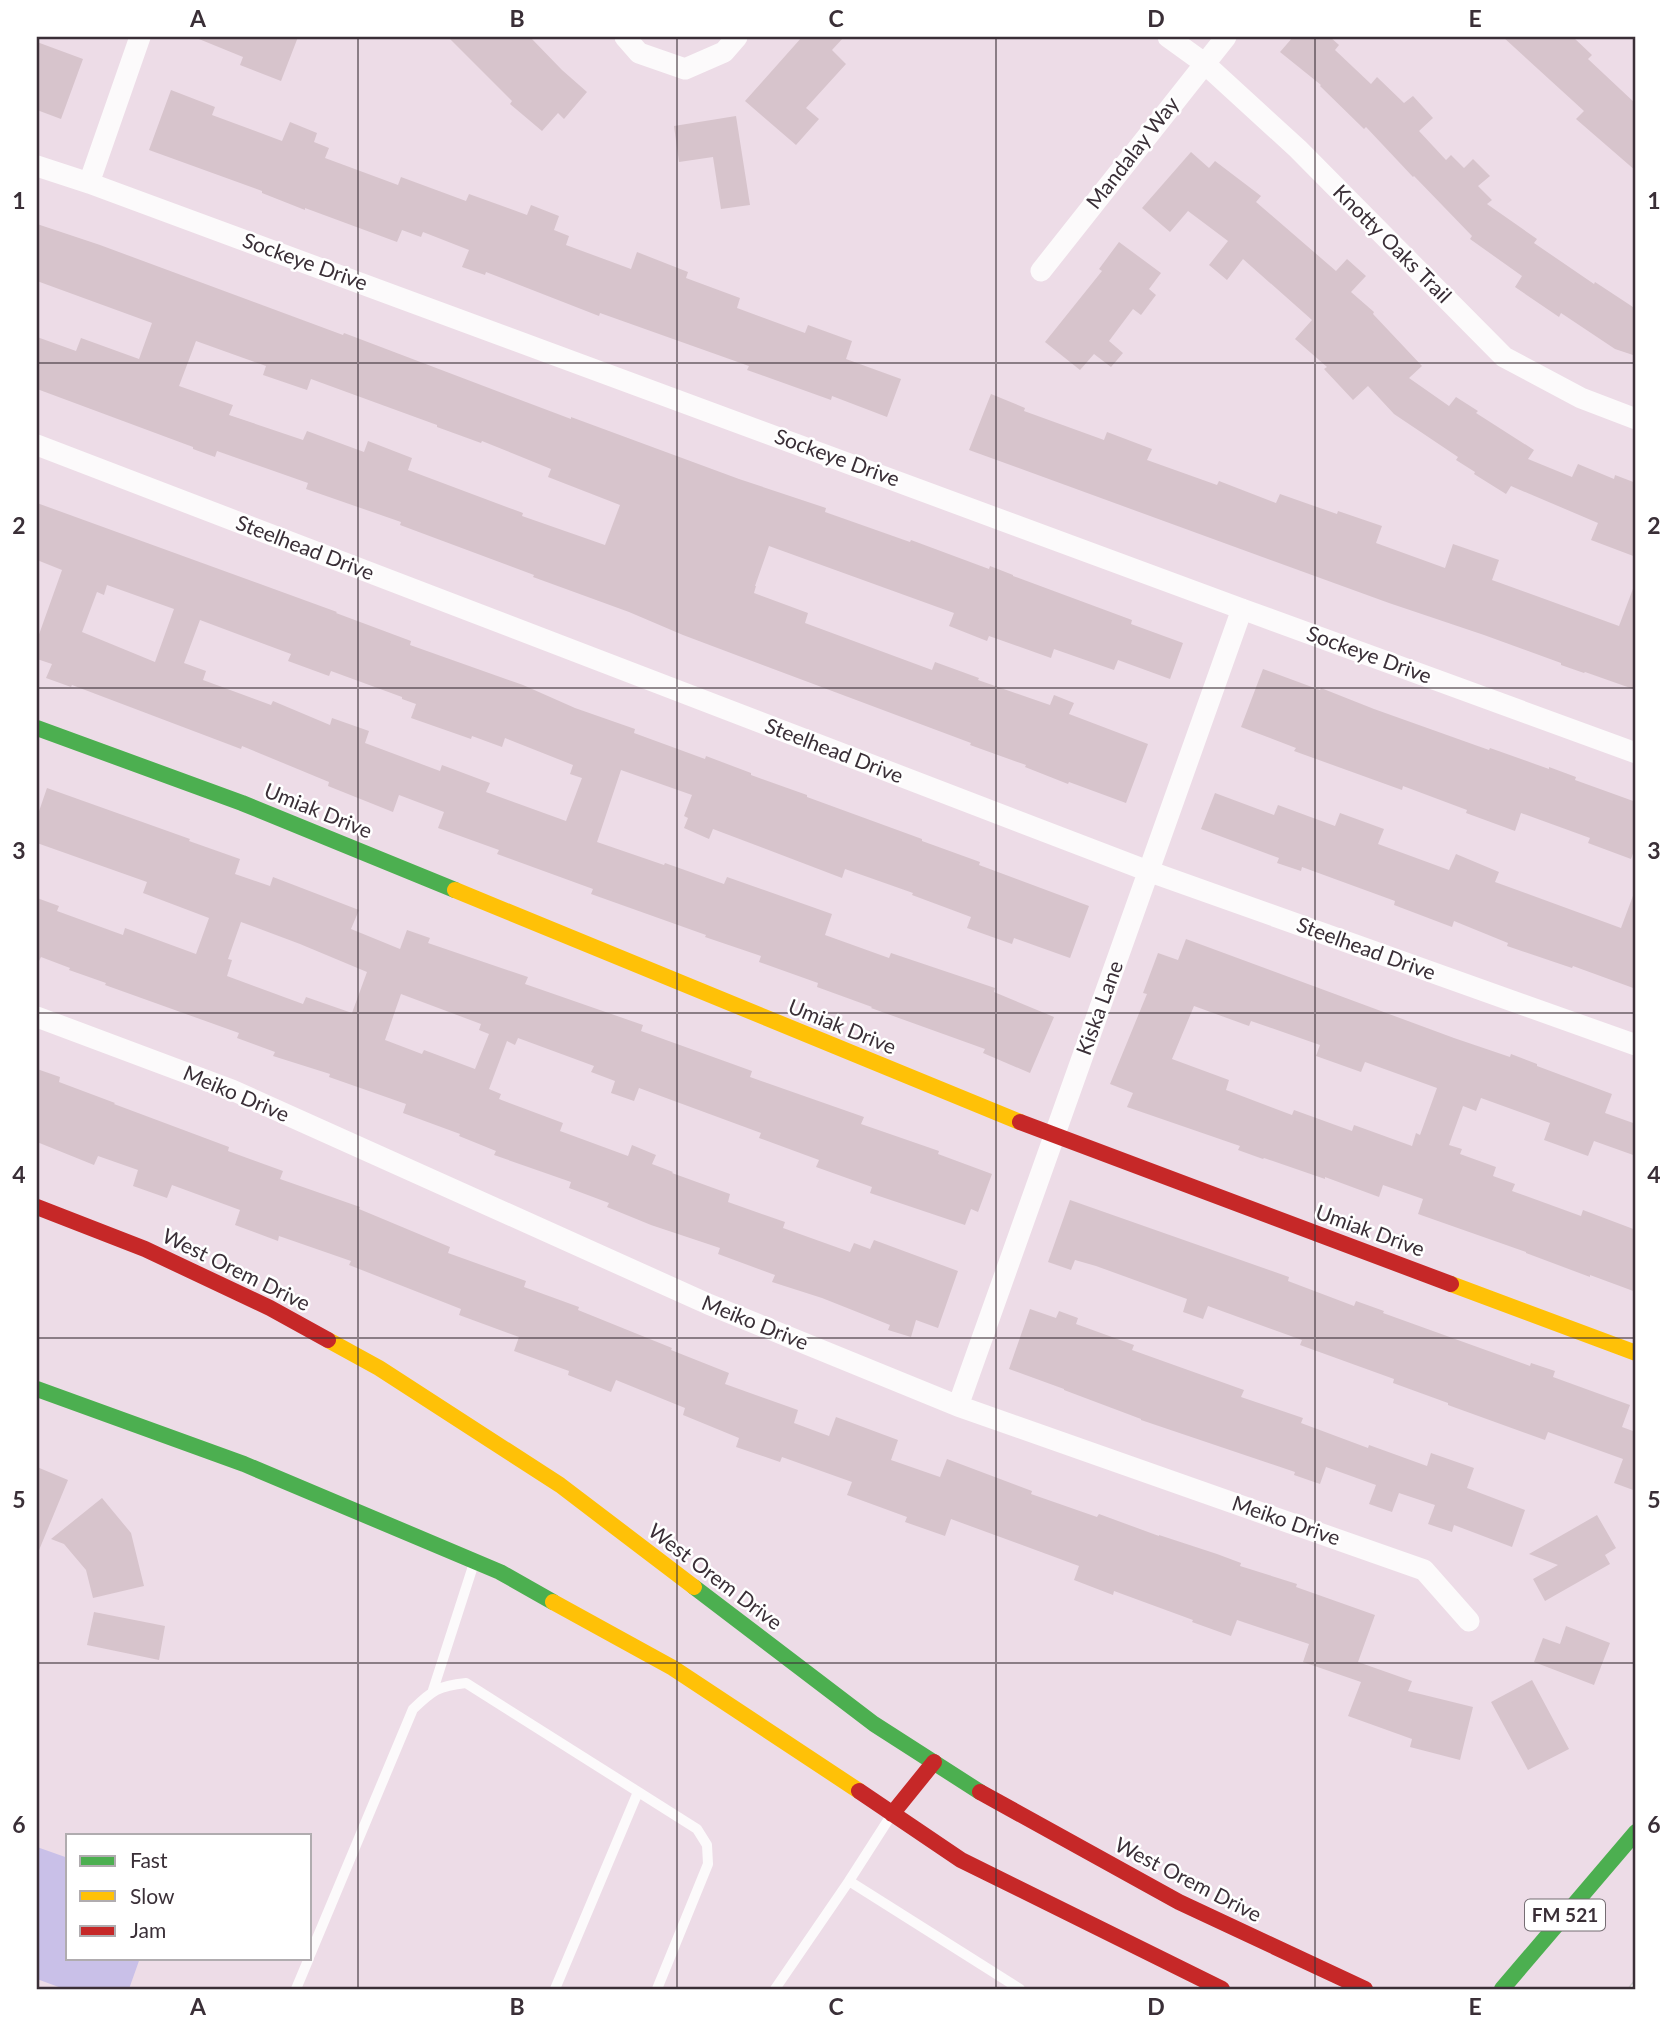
<svg xmlns="http://www.w3.org/2000/svg" width="1673" height="2026" font-family="Lato,sans-serif">
<style>
.water{fill:#c9c0e8}
.building{fill:#d7c4cc;fill-rule:evenodd}
.lines{fill:none;stroke-linecap:round;stroke-linejoin:round}
.lane{stroke:#fcfafb;stroke-width:10}
.street{stroke:#fcfafb;stroke-width:21}
.fast{stroke:#4caf50;stroke-width:16}
.slow{stroke:#ffc107;stroke-width:16}
.jam{stroke:#c62828;stroke-width:16}
.rail-casing{stroke:#d0cbce;stroke-width:8}
.rail{stroke:#fff;stroke-width:5;stroke-dasharray:16;stroke-linecap:butt}
.grid{fill:none;stroke:#3a2f37;stroke-width:2;stroke-opacity:0.55}
.labels{text-anchor:middle;stroke-width:5;stroke-linejoin:round;paint-order:stroke}
.shield{fill:#fff;stroke:#756d73;stroke-width:2}
.shield-label{font-size:19px;font-weight:bold;fill:#3a2f37}
.street-label{font-size:21px;fill:#3a2f37;stroke:#fff}
.neatline{fill:none;stroke:#3a2f37;stroke-width:2.5}
.grid-label{font-size:23px;text-anchor:middle;font-weight:bold;fill:#3a2f37}
</style>
<rect width="100%" height="100%" fill="#eddce7"/>
<path class="water" d="M 37,1847 L 68,1858 L 68,1958 L 140,1958 L 129,1989 L 64,1989 L 37,1979 Z"/>
<path class="building" d="M 194,37 L 298,37 L 281,81 L 240,65 L 243,57 Z
M 448,37 L 530,37 L 562,70 L 587,92 L 564,119 L 558,113 L 542,131 L 510,104 L 512,101 Z
M 802,37 L 844,37 L 832,50 L 846,64 L 806,108 L 819,119 L 796,145 L 745,101 Z
M 1293,37 L 1330,37 L 1339,45 L 1335,50 L 1371,84 L 1377,77 L 1404,103 L 1413,96 L 1433,118 L 1419,131 L 1446,160 L 1451,155 L 1464,168 L 1473,159 L 1490,176 L 1478,186 L 1492,200 L 1487,204 L 1537,239 L 1534,243 L 1594,284 L 1595,282 L 1636,309 L 1636,356 L 1615,349 L 1561,313 L 1559,317 L 1515,287 L 1522,276 L 1470,239 L 1472,236 L 1414,176 L 1413,177 L 1366,127 L 1364,129 L 1320,86 L 1321,85 L 1280,52 Z
M 1503,37 L 1573,37 L 1592,55 L 1588,59 L 1636,104 L 1636,171 L 1576,119 L 1584,111 Z
M 37,42 L 83,59 L 61,119 L 37,110 Z
M 171,90 L 215,107 L 212,115 L 282,141 L 290,122 L 317,133 L 314,142 L 329,148 L 325,158 L 398,185 L 401,177 L 466,201 L 469,194 L 527,215 L 531,205 L 559,216 L 554,230 L 569,236 L 566,245 L 631,269 L 637,252 L 688,272 L 686,278 L 740,298 L 737,308 L 805,333 L 808,325 L 852,341 L 846,359 L 901,379 L 887,417 L 832,396 L 831,400 L 747,370 L 749,366 L 600,313 L 599,316 L 486,272 L 485,275 L 462,267 L 469,250 L 423,232 L 421,237 L 402,230 L 397,242 L 305,208 L 305,210 L 262,193 L 262,191 L 149,150 Z
M 736,116 L 750,205 L 721,209 L 713,157 L 679,162 L 674,126 Z
M 1191,152 L 1209,168 L 1215,161 L 1261,196 L 1256,202 L 1336,271 L 1347,259 L 1366,276 L 1351,292 L 1374,312 L 1373,314 L 1422,366 L 1409,378 L 1449,406 L 1456,397 L 1478,411 L 1476,413 L 1534,450 L 1528,459 L 1572,477 L 1578,464 L 1614,479 L 1615,475 L 1636,483 L 1636,557 L 1591,540 L 1598,523 L 1511,486 L 1506,494 L 1474,474 L 1475,472 L 1456,460 L 1458,457 L 1394,414 L 1368,386 L 1353,400 L 1324,369 L 1327,367 L 1295,339 L 1312,320 L 1243,259 L 1227,280 L 1209,265 L 1228,241 L 1188,211 L 1170,232 L 1142,208 Z
M 37,224 L 100,245 L 343,335 L 344,333 L 571,419 L 571,417 L 739,479 L 826,508 L 825,512 L 910,542 L 911,540 L 989,569 L 990,566 L 1013,575 L 1013,576 L 1132,620 L 1131,624 L 1183,643 L 1170,679 L 1118,660 L 1114,670 L 1054,649 L 1051,658 L 989,636 L 987,641 L 949,626 L 954,613 L 769,546 L 755,586 L 756,586 L 754,593 L 808,613 L 805,623 L 932,670 L 935,662 L 979,678 L 978,680 L 1050,705 L 1054,695 L 1074,703 L 1069,714 L 1148,744 L 1126,803 L 1069,782 L 1068,784 L 1025,767 L 1026,765 L 970,745 L 971,743 L 683,635 L 629,612 L 533,577 L 534,575 L 400,525 L 401,522 L 306,489 L 308,483 L 217,451 L 215,457 L 193,449 L 193,447 L 37,389 L 37,337 L 76,351 L 81,338 L 139,359 L 152,323 L 37,281 ZM 196,341 L 266,366 L 263,375 L 307,390 L 311,379 L 437,425 L 437,427 L 481,443 L 482,441 L 551,469 L 548,477 L 620,505 L 605,545 L 522,516 L 523,513 L 408,470 L 412,458 L 368,441 L 364,452 L 307,431 L 303,440 L 229,415 L 233,405 L 179,386 Z
M 1119,242 L 1161,273 L 1149,289 L 1156,295 L 1141,315 L 1133,309 L 1109,341 L 1123,353 L 1111,367 L 1094,354 L 1080,370 L 1045,342 L 1102,271 L 1099,269 Z
M 991,394 L 1025,408 L 1024,411 L 1104,440 L 1107,432 L 1152,449 L 1147,460 L 1217,485 L 1219,481 L 1276,503 L 1280,494 L 1337,514 L 1338,511 L 1382,526 L 1376,543 L 1445,568 L 1453,544 L 1499,560 L 1492,580 L 1619,626 L 1634,586 L 1636,587 L 1636,690 L 1585,672 L 1584,673 L 1561,665 L 1561,663 L 1484,635 L 1389,603 L 969,450 Z
M 37,503 L 337,612 L 336,613 L 411,641 L 410,645 L 523,685 L 575,708 L 635,729 L 634,733 L 705,759 L 706,756 L 751,773 L 751,775 L 807,795 L 807,797 L 922,839 L 922,841 L 980,862 L 979,865 L 1089,906 L 1070,958 L 1014,938 L 1012,944 L 967,928 L 971,917 L 912,895 L 913,893 L 845,869 L 842,878 L 713,829 L 709,839 L 684,828 L 688,818 L 684,816 L 692,795 L 621,770 L 597,842 L 664,865 L 665,863 L 724,884 L 727,877 L 832,914 L 825,935 L 889,958 L 891,953 L 995,988 L 994,992 L 1054,1017 L 1030,1073 L 983,1053 L 985,1049 L 871,1008 L 872,1007 L 817,987 L 818,983 L 759,962 L 761,956 L 705,937 L 706,935 L 591,894 L 593,889 L 497,854 L 499,850 L 438,828 L 444,812 L 399,795 L 393,812 L 328,786 L 329,782 L 242,746 L 241,749 L 72,685 L 71,687 L 46,678 L 52,664 L 37,659 L 37,640 L 62,570 L 37,560 ZM 107,585 L 174,609 L 155,662 L 82,632 L 97,592 L 104,595 ZM 200,620 L 291,654 L 288,661 L 329,676 L 331,671 L 402,697 L 402,699 L 416,704 L 411,718 L 471,739 L 472,736 L 502,747 L 505,738 L 573,765 L 570,774 L 582,778 L 566,821 L 486,792 L 490,783 L 442,765 L 440,771 L 365,743 L 369,731 L 332,718 L 330,725 L 273,701 L 271,705 L 203,680 L 206,671 L 184,663 Z
M 1263,669 L 1320,690 L 1321,688 L 1374,709 L 1489,750 L 1490,748 L 1549,769 L 1549,767 L 1576,777 L 1575,780 L 1636,802 L 1636,845 L 1631,859 L 1588,843 L 1590,838 L 1521,813 L 1515,831 L 1466,813 L 1467,810 L 1403,786 L 1402,790 L 1294,751 L 1296,748 L 1241,727 Z
M 47,788 L 190,839 L 189,841 L 240,859 L 235,874 L 270,886 L 273,877 L 359,910 L 351,929 L 400,949 L 407,930 L 430,938 L 428,943 L 528,977 L 525,984 L 643,1025 L 641,1031 L 752,1071 L 750,1077 L 864,1117 L 861,1124 L 939,1151 L 938,1154 L 992,1174 L 978,1212 L 971,1209 L 965,1225 L 870,1193 L 872,1187 L 816,1167 L 819,1160 L 759,1138 L 761,1133 L 639,1088 L 634,1101 L 611,1093 L 615,1081 L 591,1072 L 594,1066 L 518,1038 L 515,1045 L 507,1041 L 489,1089 L 501,1094 L 499,1099 L 563,1123 L 560,1131 L 628,1156 L 632,1145 L 656,1155 L 652,1164 L 673,1172 L 672,1173 L 730,1194 L 728,1202 L 785,1222 L 783,1228 L 850,1252 L 854,1243 L 870,1249 L 874,1240 L 958,1271 L 938,1328 L 916,1320 L 911,1337 L 888,1330 L 890,1325 L 822,1298 L 772,1282 L 775,1275 L 718,1254 L 720,1248 L 651,1225 L 607,1207 L 609,1203 L 569,1188 L 571,1182 L 494,1155 L 496,1151 L 459,1136 L 460,1134 L 403,1113 L 406,1104 L 329,1077 L 330,1074 L 273,1056 L 275,1052 L 237,1038 L 239,1033 L 105,985 L 106,983 L 69,970 L 70,968 L 41,957 L 39,961 L 37,961 L 37,898 L 59,906 L 57,911 L 123,935 L 125,928 L 196,954 L 209,918 L 143,893 L 147,882 L 37,843 L 37,817 ZM 241,922 L 300,944 L 367,972 L 352,1013 L 306,997 L 303,1004 L 227,976 L 232,960 L 228,959 ZM 401,994 L 481,1024 L 479,1030 L 489,1034 L 475,1069 L 424,1050 L 422,1054 L 385,1040 Z
M 1215,793 L 1274,815 L 1278,805 L 1335,826 L 1340,813 L 1384,829 L 1378,844 L 1449,870 L 1456,854 L 1499,872 L 1495,882 L 1621,928 L 1634,893 L 1636,893 L 1636,989 L 1573,966 L 1572,968 L 1507,946 L 1508,943 L 1454,921 L 1452,927 L 1394,905 L 1395,901 L 1302,867 L 1301,871 L 1277,863 L 1279,858 L 1201,829 Z
M 1186,939 L 1454,1038 L 1510,1057 L 1511,1054 L 1537,1064 L 1537,1066 L 1612,1094 L 1605,1113 L 1636,1124 L 1636,1156 L 1594,1141 L 1588,1156 L 1544,1140 L 1550,1123 L 1481,1098 L 1476,1111 L 1463,1106 L 1449,1145 L 1462,1149 L 1460,1154 L 1496,1167 L 1493,1176 L 1515,1184 L 1512,1191 L 1581,1216 L 1583,1210 L 1636,1230 L 1636,1292 L 1590,1275 L 1590,1277 L 1526,1253 L 1526,1252 L 1418,1214 L 1423,1199 L 1383,1185 L 1379,1197 L 1325,1177 L 1325,1179 L 1264,1158 L 1263,1159 L 1238,1150 L 1240,1146 L 1127,1107 L 1133,1093 L 1110,1084 L 1147,994 L 1143,993 L 1158,953 L 1178,960 ZM 1194,1006 L 1249,1026 L 1251,1021 L 1320,1045 L 1316,1056 L 1361,1072 L 1365,1062 L 1437,1088 L 1420,1135 L 1416,1133 L 1412,1146 L 1354,1125 L 1352,1131 L 1294,1110 L 1292,1115 L 1226,1090 L 1229,1080 L 1172,1059 Z
M 37,1069 L 60,1077 L 59,1082 L 115,1103 L 114,1104 L 229,1147 L 228,1151 L 283,1171 L 280,1179 L 360,1207 L 359,1209 L 450,1247 L 448,1253 L 526,1281 L 524,1287 L 579,1307 L 578,1310 L 672,1348 L 671,1350 L 729,1373 L 725,1384 L 798,1410 L 794,1423 L 829,1436 L 836,1417 L 898,1440 L 891,1460 L 940,1477 L 947,1459 L 1032,1491 L 1031,1494 L 1097,1517 L 1099,1514 L 1159,1536 L 1159,1535 L 1217,1554 L 1241,1563 L 1240,1566 L 1297,1584 L 1296,1587 L 1375,1615 L 1358,1662 L 1412,1681 L 1408,1691 L 1473,1707 L 1460,1760 L 1410,1747 L 1412,1739 L 1348,1716 L 1361,1682 L 1303,1662 L 1309,1644 L 1237,1620 L 1231,1636 L 1192,1622 L 1193,1620 L 1114,1591 L 1113,1595 L 1074,1580 L 1079,1566 L 951,1519 L 945,1536 L 905,1522 L 907,1517 L 847,1495 L 852,1482 L 782,1457 L 780,1462 L 736,1447 L 739,1438 L 683,1415 L 685,1408 L 616,1380 L 611,1392 L 568,1375 L 569,1371 L 514,1351 L 519,1337 L 459,1315 L 461,1309 L 349,1265 L 351,1261 L 279,1236 L 278,1241 L 235,1225 L 240,1210 L 172,1185 L 167,1198 L 133,1186 L 138,1170 L 98,1156 L 94,1165 L 37,1142 Z
M 1070,1200 L 1289,1277 L 1288,1281 L 1354,1306 L 1356,1301 L 1384,1311 L 1383,1313 L 1469,1344 L 1530,1366 L 1531,1363 L 1555,1371 L 1553,1377 L 1630,1405 L 1622,1427 L 1633,1431 L 1634,1428 L 1636,1429 L 1636,1491 L 1614,1483 L 1623,1459 L 1548,1432 L 1545,1440 L 1448,1405 L 1448,1403 L 1393,1383 L 1394,1379 L 1300,1345 L 1302,1340 L 1208,1306 L 1203,1319 L 1183,1312 L 1187,1299 L 1096,1266 L 1075,1260 L 1071,1270 L 1048,1262 Z
M 1030,1309 L 1056,1318 L 1059,1311 L 1078,1318 L 1076,1324 L 1134,1345 L 1132,1350 L 1244,1390 L 1241,1397 L 1303,1418 L 1301,1423 L 1368,1448 L 1369,1445 L 1427,1466 L 1431,1453 L 1474,1468 L 1467,1488 L 1525,1510 L 1512,1547 L 1454,1525 L 1452,1532 L 1428,1524 L 1435,1505 L 1399,1493 L 1392,1512 L 1369,1504 L 1376,1485 L 1326,1467 L 1320,1484 L 1294,1475 L 1295,1472 L 1141,1420 L 1141,1419 L 1064,1390 L 1064,1389 L 1009,1369 Z
M 37,1467 L 68,1480 L 37,1555 Z
M 102,1498 L 131,1533 L 144,1586 L 93,1598 L 86,1570 L 64,1544 L 51,1539 Z
M 1597,1515 L 1616,1548 L 1605,1555 L 1610,1564 L 1545,1601 L 1533,1579 L 1558,1565 L 1529,1554 Z
M 94,1612 L 165,1626 L 159,1660 L 87,1645 Z
M 1566,1626 L 1610,1643 L 1594,1685 L 1534,1662 L 1543,1638 L 1560,1644 Z
M 1532,1680 L 1569,1749 L 1528,1770 L 1491,1702 Z"/>
<g class="lines">
<path class="lane" d="M 433,1690 L 474,1563
M 849,1881 L 1020,1989
M 310,1955 L 413,1709 C 433,1690 438,1686 466,1683 L 697,1829 L 707,1845 L 708,1864 L 657,1989
M 296,1989 L 309,1958
M 555,1989 L 638,1792
M 775,1989 L 849,1881 L 892,1814"/>
<path class="street" d="M 625,37 L 639,53 L 685,69 L 724,52 L 737,37
M 1168,37 L 1204,63 L 1298,149 L 1504,357 L 1581,398 L 1636,419
M 37,166 L 89,183 L 1242,609 L 1636,753
M 89,183 L 140,37
M 1041,271 L 1226,37
M 37,445 L 1148,871 L 1636,1045
M 37,1017 L 232,1090 L 708,1304 L 958,1406 L 1424,1570 L 1469,1621
M 958,1406 L 1242,609"/>
<path class="fast" d="M 37,728 L 242,803 L 455,890
M 37,1389 L 244,1464 L 500,1572 L 553,1602
M 694,1587 L 874,1724 L 980,1792
M 1502,1989 L 1636,1832"/>
<path class="slow" d="M 455,890 L 1020,1122
M 1451,1284 L 1636,1353
M 328,1340 L 379,1368 L 560,1485 L 694,1587
M 553,1602 L 673,1668 L 859,1791"/>
<path class="jam" d="M 1020,1122 L 1451,1284
M 37,1207 L 145,1249 L 270,1308 L 328,1340
M 859,1791 L 961,1860 L 1222,1989
M 980,1792 L 1179,1902 L 1365,1989
M 892,1814 L 934,1762"/>
<defs>
<path id="rail" d="M 1632,1989 L 1636,1984"/>
</defs>
<use href="#rail" class="rail-casing"/>
<use href="#rail" class="rail"/>
</g>
<path class="grid" d="M 358,37 L 358,1989M 677,37 L 677,1989M 996,37 L 996,1989M 1315,37 L 1315,1989M 37,363 L 1636,363M 37,688 L 1636,688M 37,1013 L 1636,1013M 37,1338 L 1636,1338M 37,1663 L 1636,1663"/>
<g class="labels">
<rect class="shield" x="1525" y="1899.5" width="80" height="31" rx="5"/>
<g class="shield-label">
<text x="1565" y="1922">FM 521</text>
</g>
<g class="street-label">
<text transform="translate(1133 153) rotate(-52)" y="7">Mandalay Way</text>
<text transform="translate(1392 244) rotate(45)" y="7">Knotty Oaks Trail</text>
<text transform="translate(305 262) rotate(20)" y="7">Sockeye Drive</text>
<text transform="translate(837 458) rotate(20)" y="7">Sockeye Drive</text>
<text transform="translate(305 548) rotate(21)" y="7">Steelhead Drive</text>
<text transform="translate(1369 655) rotate(20)" y="7">Sockeye Drive</text>
<text transform="translate(834 751) rotate(21)" y="7">Steelhead Drive</text>
<text transform="translate(318 811) rotate(22)" y="7">Umiak Drive</text>
<text transform="translate(1366 949) rotate(20)" y="7">Steelhead Drive</text>
<text transform="translate(1100 1008) rotate(-70)" y="7">Kiska Lane</text>
<text transform="translate(842 1027) rotate(22)" y="7">Umiak Drive</text>
<text transform="translate(236 1094) rotate(23)" y="7">Meiko Drive</text>
<text transform="translate(1370 1231) rotate(20)" y="7">Umiak Drive</text>
<text transform="translate(236 1270) rotate(26)" y="7">West Orem Drive</text>
<text transform="translate(755 1323) rotate(22)" y="7">Meiko Drive</text>
<text transform="translate(1286 1521) rotate(19)" y="7">Meiko Drive</text>
<text transform="translate(715 1577) rotate(37)" y="7">West Orem Drive</text>
<text transform="translate(1188 1880) rotate(27)" y="7">West Orem Drive</text>
</g>
</g>
<rect width="1673" height="2026" fill="none" stroke="#ffffff" stroke-width="77"/>
<rect x="66" y="1834" width="245" height="126" fill="#ffffff" stroke="#b0acaf" stroke-width="2"/>
<rect x="80" y="1856" width="35" height="10" fill="#4caf50" stroke="#b0acaf" stroke-width="2"/>
<text x="130" y="1868" font-size="21" fill="#3a2f37">Fast</text>
<rect x="80" y="1891" width="35" height="10" fill="#ffc107" stroke="#b0acaf" stroke-width="2"/>
<text x="130" y="1904" font-size="21" fill="#3a2f37">Slow</text>
<rect x="80" y="1926" width="35" height="10" fill="#c62828" stroke="#b0acaf" stroke-width="2"/>
<text x="130" y="1938" font-size="21" fill="#3a2f37">Jam</text>
<rect x="38" y="38" width="1596" height="1950" class="neatline"/>
<g class="grid-label">
<text x="198" y="27">A</text>
<text x="517" y="27">B</text>
<text x="836" y="27">C</text>
<text x="1156" y="27">D</text>
<text x="1475" y="27">E</text>
<text x="19" y="209">1</text>
<text x="1654" y="209">1</text>
<text x="19" y="534">2</text>
<text x="1654" y="534">2</text>
<text x="19" y="859">3</text>
<text x="1654" y="859">3</text>
<text x="19" y="1183">4</text>
<text x="1654" y="1183">4</text>
<text x="19" y="1508">5</text>
<text x="1654" y="1508">5</text>
<text x="19" y="1833">6</text>
<text x="1654" y="1833">6</text>
<text x="198" y="2015">A</text>
<text x="517" y="2015">B</text>
<text x="836" y="2015">C</text>
<text x="1156" y="2015">D</text>
<text x="1475" y="2015">E</text>
</g>
</svg>
